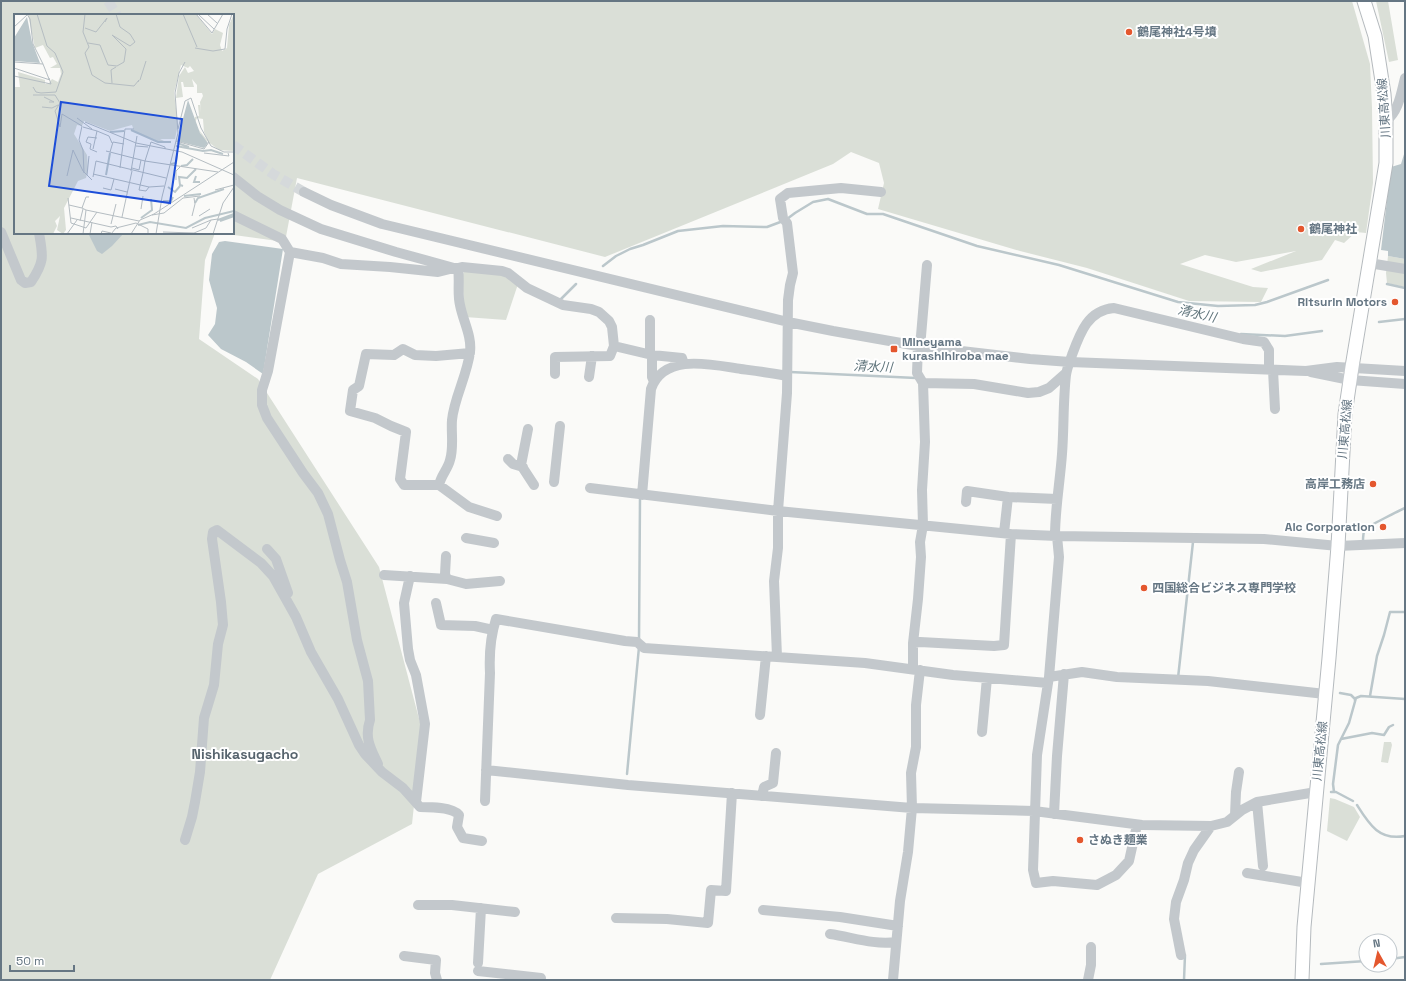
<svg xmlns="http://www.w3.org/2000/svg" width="1406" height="981" font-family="'Space Grotesk','Noto Sans JP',sans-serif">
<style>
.green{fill:#dadfd7}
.water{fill:#bbc7cb}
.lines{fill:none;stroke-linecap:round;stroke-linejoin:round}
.stream{stroke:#bbc7cb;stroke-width:2.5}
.minor-tunnel{stroke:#d5d9db;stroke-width:10;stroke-dasharray:10 5;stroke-linecap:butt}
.major-casing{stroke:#b5babe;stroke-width:15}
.minor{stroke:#c3c8cc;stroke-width:10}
.major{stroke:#fff;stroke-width:13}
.poi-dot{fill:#e4572e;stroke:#fff;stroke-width:1.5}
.labels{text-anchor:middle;stroke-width:4;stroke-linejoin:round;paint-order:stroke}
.poi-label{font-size:12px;font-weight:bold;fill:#657683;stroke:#fff;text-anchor:start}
.street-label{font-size:12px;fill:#657683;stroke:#fff}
.water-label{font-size:13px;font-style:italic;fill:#60757c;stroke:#fff}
.quarter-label{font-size:14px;font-weight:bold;fill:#57646e;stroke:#fff}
.inset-river{fill:none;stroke:#bbc7cb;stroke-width:2}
.inset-road{fill:none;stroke:#b5bdc2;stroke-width:1}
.view{fill:#1d4ed8;fill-opacity:0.15;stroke:#1d4ed8;stroke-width:2}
.inset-edge{fill:none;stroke:#657683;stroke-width:2}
</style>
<rect width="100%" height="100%" fill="#fafaf8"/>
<path class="green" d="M 1,1 L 1352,1 L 1370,64 L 1372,108 L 1373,183 L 1366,233 L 1356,232 L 1344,243 L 1335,240 L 1322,260 L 1261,272 L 1251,269 L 1296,251 L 1236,262 L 1205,255 L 1180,264 L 1253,287 L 1268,288 L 1261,302 L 1189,301 L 1087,268 L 1020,251 L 878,209 L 884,183 L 879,163 L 851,152 L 833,164 L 605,257 L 297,178 L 285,242 L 219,233 L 233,233 L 233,15 L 15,15 L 15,233 L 215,233 L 205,260 L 199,339 L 258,379 L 379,567 L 422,730 L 412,824 L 318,874 L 270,980 L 1,980 Z
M 1376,1 L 1388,1 L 1398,60 L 1389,62 Z
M 1388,256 L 1405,259 L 1405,287 L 1387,283 L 1386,273 Z
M 465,270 L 505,274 L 518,284 L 506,320 L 465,317 L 462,276 Z
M 1384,742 L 1391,742 L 1392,745 L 1388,763 L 1381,762 Z
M 1330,798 L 1335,799 L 1354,807 L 1360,817 L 1347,841 L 1327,831 Z"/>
<path class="water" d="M 1405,151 L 1405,259 L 1388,256 L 1388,251 L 1381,250 L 1391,167 L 1401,164 Z
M 88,233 L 124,233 L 112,246 L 102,254 L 97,251 Z
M 225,241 L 283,249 L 263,374 L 246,362 L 221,349 L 208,335 L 215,324 L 217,308 L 209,280 L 212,254 L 219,242 Z"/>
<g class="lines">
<path class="stream" d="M 787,219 L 795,213 L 813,202 L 828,199 L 867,214 L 883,214 L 977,246 L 1059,265 L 1178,302 L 1218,306 L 1255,305 L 1267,302 L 1328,280
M 603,266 L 616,256 L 630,249 L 643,245 L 678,231 L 723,226 L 767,227 L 783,221
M 1387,284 L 1405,288
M 560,300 L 576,284
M 1379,322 L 1405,319
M 1241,334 L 1285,336 L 1322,331
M 790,372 L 916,378
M 1363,542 C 1363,538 1363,532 1365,529 C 1367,527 1400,510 1405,508
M 639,640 L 640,497
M 1178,678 L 1193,542
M 1340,693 L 1351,695 L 1355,699 L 1355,701
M 1370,696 L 1377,656 L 1384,635 L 1390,612 L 1405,612
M 1341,739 L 1372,733 L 1384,735 L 1389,727 L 1393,725
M 627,774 L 639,647
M 1331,792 L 1336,792 L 1353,801
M 1334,792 L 1333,784 L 1338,745 L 1349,723 L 1356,698 L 1361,696 L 1405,699
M 1357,805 C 1369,824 1379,841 1405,836
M 1390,959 L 1405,957
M 1321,964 L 1366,961
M 1184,980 L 1185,955"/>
<path class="minor-tunnel" d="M 108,1 L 117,15
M 233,145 L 273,174 L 304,192"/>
<defs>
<path id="major" d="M 1302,980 L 1304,927 L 1329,658 L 1338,546 L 1345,414 L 1352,367 L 1386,163 L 1386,121 L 1384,94 L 1375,36 L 1364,1"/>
</defs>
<use href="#major" class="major-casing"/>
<path class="minor" d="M 1386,121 C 1399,111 1401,93 1405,78
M 233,177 L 257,196 L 280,210 L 321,229 L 396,252 L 454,268
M 304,192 L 331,205 L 382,224 L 788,322 L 833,331 L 918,346 L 1030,359 L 1070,362 L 1306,371 L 1337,367 L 1405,371
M 233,215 L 282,239 L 290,252 L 268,371 L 262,390 L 262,405 L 267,418 L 303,473 L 318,493 L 328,514 L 340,560 L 347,582 L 357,640 L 368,681 L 370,720 C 364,738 371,749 378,764
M 1,232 L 21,280 L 25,283 L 31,282 C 45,261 43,256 39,233
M 290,252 L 323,258 L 341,264 L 390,267 L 438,272 L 454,268 L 458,268 C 460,281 457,293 460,305 C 463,321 472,336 470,352 C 467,376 454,398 452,420 C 451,433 454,448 450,460 C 448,469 441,475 439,485
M 1369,263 L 1405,269
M 458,268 L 462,267 L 502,271 L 508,273 L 527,288 L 563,305 L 591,309 L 599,312 L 609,321 L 612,327 L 614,346 L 652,355 L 652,377 L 654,382
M 470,353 L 436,356 L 415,355 L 403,349 L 394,355 L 366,354 L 359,386 L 353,390 L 350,411 L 375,418 L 391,426 L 406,432 L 400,479 L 404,485 L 439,485 L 469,507 L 497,516
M 650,354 L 650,320
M 652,355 L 682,358 L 684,364
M 1273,370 L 1275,409
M 1311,372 L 1350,380 L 1405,384
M 555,374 L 555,357 L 610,356 L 614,346
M 589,377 L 592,356
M 923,383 L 974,384 L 1028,393 L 1039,392 L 1049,388 L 1066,373
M 528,429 L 521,465 L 534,485
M 508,459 L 513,464 L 523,467
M 554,482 L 560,426
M 590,488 L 778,511 L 1011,534 L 1057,536 L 1264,539 L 1338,546 L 1405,543
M 642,495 L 651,389 C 664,352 713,365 741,369 C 756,371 772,373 787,376
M 966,502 L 967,491 L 1008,497
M 1004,533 L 1008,497 L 1057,499
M 1055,536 C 1055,509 1060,482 1062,454 C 1064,428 1063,401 1066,375 C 1067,368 1070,361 1072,355 C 1080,333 1088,310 1114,308 L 1243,339 L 1264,342 L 1269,350 L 1269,369
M 466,538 L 494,543
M 267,549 L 276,559 L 288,593
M 446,556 L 445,574 L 447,579 L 466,584 L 500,581
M 384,575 L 447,579
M 410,576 L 404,603 L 408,649 L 410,660 L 416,675 L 425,724 L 416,802
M 436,603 L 441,625 L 475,626 L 493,630
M 913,643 L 920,642 L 994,646 L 1004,645 L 1011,534
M 777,657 L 774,581 L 778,548 L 778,511 L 787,393 L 788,300 L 790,285 L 793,273 L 787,223 L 783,218 L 780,199 L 788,193 L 841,188 L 881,192
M 913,669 L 913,643 L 918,599 L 921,557 L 920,542 L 923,525 L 922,490 L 925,442 L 923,383 L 917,373 L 918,346 L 921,336 L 927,265
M 1049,677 L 1059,557 L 1057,536
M 1048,683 L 1037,755 L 1033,870 L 1036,883 L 1053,881 L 1097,885 L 1116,875 L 1129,861 L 1137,825
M 760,715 L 766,656
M 982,732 L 987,678
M 486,770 L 628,785 L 912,808 L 1034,811 L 1142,825 L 1211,826 L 1227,822 L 1242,810 L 1257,802 L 1316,792
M 762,796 L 764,787 L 773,783 L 776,753
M 485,801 L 490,673 C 489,654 490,638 496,619 L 625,641 L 637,642 L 644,648 L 865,663 L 953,675 L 1048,683 L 1049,677 L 1082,672 L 1117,677 L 1208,681 L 1325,694
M 1257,802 L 1263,866
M 1054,814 L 1057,756 L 1064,674
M 1235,815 L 1236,792 L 1239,772
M 185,840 L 192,817 L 195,802 L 200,772 L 204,718 L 214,685 L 218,644 L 223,625 L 221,602 L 212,539 L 213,532 L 217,530 L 261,563 L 273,576 L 296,617 L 311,652 L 338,699 L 359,745 L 365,754 L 382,772 L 403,788 L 420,807 C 431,807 452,807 459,815 L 457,827 L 463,838 L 482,841
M 1247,873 L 1308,883
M 418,905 L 452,905 L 515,912
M 763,910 L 840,917 L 898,926
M 616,918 L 667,919 L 708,923 L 711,890 L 726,891 L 732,793
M 830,934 C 852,937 873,945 896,942
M 1181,955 L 1174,919 L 1176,902 L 1184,880 L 1188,863 L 1194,850 L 1211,826
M 404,956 L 436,960 L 435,973 L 437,980
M 478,963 L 481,908
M 478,971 L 541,978
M 893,980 L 900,901 L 908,852 L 912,808 L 911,773 L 916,747 L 916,705 L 920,670
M 1088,980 L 1091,965 L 1091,947"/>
<use href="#major" class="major"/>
</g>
<g class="poi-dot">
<circle cx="1129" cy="32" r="4"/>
<circle cx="1301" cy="229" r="4"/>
<circle cx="1395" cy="302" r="4"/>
<rect x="890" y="345" width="8" height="8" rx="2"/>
<circle cx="1373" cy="484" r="4"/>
<circle cx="1383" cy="527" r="4"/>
<circle cx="1144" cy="588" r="4"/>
<circle cx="1080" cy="840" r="4"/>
</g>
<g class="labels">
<g class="poi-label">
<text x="1137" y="36">鶴尾神社4号墳</text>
<text x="1309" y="233">鶴尾神社</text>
<text x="1387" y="306" text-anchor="end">Ritsurin Motors</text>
<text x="902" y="346">Mineyama<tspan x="902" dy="14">kurashihiroba mae</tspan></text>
<text x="1365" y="488" text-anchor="end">高岸工務店</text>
<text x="1375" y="531" text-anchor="end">Aic Corporation</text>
<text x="1152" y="592">四国総合ビジネス専門学校</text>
<text x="1088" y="844">さぬき麺業</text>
</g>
<g class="street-label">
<text transform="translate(1384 108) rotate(-94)" y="4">川東高松線</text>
<text transform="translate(1345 429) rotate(-85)" y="4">川東高松線</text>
<text transform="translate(1320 751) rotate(-84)" y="4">川東高松線</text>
</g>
<g class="water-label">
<text transform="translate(1197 313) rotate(13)" y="5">清水川</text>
<text transform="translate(873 366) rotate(3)" y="5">清水川</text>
</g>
<g class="quarter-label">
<text x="245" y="759">Nishikasugacho</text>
</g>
</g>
<g transform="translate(14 14)">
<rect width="220" height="220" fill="#fafaf8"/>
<path d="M 14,0 L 182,0 L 198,20 L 201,15 L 209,19 L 206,31 L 208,37 L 213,34 L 215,11 L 220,0 L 220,137 L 205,136 L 189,124 L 184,115 L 194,127 L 190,118 L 189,105 L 183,104 L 181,108 L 181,103 L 185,102 L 184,91 L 186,91 L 187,99 L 186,88 L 189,82 L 188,79 L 183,79 L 183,71 L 178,65 L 180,73 L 170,73 L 169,68 L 167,68 L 169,83 L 162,84 L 165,62 L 171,53 L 174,59 L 180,57 L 176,52 L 174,54 L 167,51 L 160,79 L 164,110 L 161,125 L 146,125 L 152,128 L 145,128 L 120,117 L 118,111 L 96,117 L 70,107 L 68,112 L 63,111 L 60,120 L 73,141 L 74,156 L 72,164 L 64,167 L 50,194 L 52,216 L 49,220 L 43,216 L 46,202 L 41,207 L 43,212 L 39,220 L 0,220 L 0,73 L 6,73 L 4,58 L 31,66 L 31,70 L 35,69 L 38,65 L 44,68 L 47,60 L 46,54 L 36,54 L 43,50 L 39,43 L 36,44 L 29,31 L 21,34 Z" fill="#dadfd7"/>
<path d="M 13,3 L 18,28 L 26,49 L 0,47 L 0,24 ZM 174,86 L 186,119 L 194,129 L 190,134 L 163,127 Z" fill="#bbc7cb"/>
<path class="inset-river" d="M 117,116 L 144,128 L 157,128M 96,118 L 110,117M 163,129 L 175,133M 162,132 L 189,137 L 197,136 L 209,140M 157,150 L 162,149 L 163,141M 167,152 L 173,151 L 179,145M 92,161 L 96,139M 182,162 L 180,168 L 186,168M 169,172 L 166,171 L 165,163 L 173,164 L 182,155M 154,173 L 161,178 L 166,172M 170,182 L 187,180M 149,187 L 157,187 L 159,183M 181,189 L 184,184 L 210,175M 127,204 L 138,196 L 137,185M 204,206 L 220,200M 206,207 L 220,202M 124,211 L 136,208 L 172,214 L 191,204 L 220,197"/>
<path class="inset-road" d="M 71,0 L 69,18 L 75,33 L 71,39 L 78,61 L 91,69 L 120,72 L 125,66 L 124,68M 169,0 L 183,33M 182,0 L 198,19 L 209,0M 193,0 L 203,9M 185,1 L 200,15M 0,13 L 13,1M 71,14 L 82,18 L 93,4 L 91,8M 74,29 L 86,31 L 94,51 L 103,52 L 110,48 L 112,35 L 98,21 L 116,32 L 121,28 L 116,20 L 106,13 L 102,0M 181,34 L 199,37 L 211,35 L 213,15 L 218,0M 0,48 L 29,50 L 19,30 L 16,5 L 13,0M 29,50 L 35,65M 0,54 L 36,66M 0,62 L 37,70 L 35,64M 126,66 L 132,47M 98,69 L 97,56 L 102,53M 19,73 L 22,78 L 27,79 L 42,78 L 49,58 L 41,39 L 33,32 L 23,0M 19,81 L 41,81 L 46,89 L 41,97 L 46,113 L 48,100 L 68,112 L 65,126 L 69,136 L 70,159M 30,83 L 40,88 L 35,88M 28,93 L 38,94 L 44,91M 63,104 L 78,115M 71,108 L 122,129 L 168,138 L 220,161M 69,113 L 83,117 L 79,135M 164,115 L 171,87 L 177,84 L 187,114 L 197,132 L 210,138 L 220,138M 83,117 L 95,122 L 98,129M 83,124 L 74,123 L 72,128 L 77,130 L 76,135 L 83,138M 162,127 L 190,135 L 195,128M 122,132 L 134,133M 92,137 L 131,147 L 204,158M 96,138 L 99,128 L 110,130M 190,139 L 215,142 L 214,139M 131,147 L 137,128 L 151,133 L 151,135M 106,154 L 111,115 L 120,115M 118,154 L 125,156 L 127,146M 117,157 L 123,122M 129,159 L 125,176 L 132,177 L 135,173M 129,159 L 131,147M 79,160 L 135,173 L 150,172M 73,161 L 75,142M 53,162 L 59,136 L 69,157 L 78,166M 79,163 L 82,147 L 152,164M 162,166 L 162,157 L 166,153M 89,174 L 97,176 L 100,165M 101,175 L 113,178M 201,176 L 220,171M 54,184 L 57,209 L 72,214M 55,191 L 68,194M 127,195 L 129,182M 72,196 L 125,207M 138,201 L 150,199 L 169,184 L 186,182M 178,202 L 181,190 L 180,184M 185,202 L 196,195M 108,203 L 118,157M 57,204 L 97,213 L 102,212 L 104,215M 66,207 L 69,195M 97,210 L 102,190M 72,214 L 83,198M 178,214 L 197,206M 149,218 L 180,219 L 192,214 L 197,206 L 204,205M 53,220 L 63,206M 69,220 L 72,196 L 68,194 L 72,183 L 75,183M 76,220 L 78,208M 87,220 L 88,217 L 97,219M 97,220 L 102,214 L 122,209 L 134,215 L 134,220M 117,220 L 126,206 L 140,200 L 220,148M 142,220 L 148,183 L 164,119 L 161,79 L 165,59 L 171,48M 199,220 L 209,189 L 220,173"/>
<path class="view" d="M 47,88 L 168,105 L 156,189 L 35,172 Z"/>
<rect width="220" height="220" class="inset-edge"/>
</g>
<rect width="1406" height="981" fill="none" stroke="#657683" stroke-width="4"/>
<g transform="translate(1378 953) rotate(352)"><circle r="19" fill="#ffffff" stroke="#c1c8cd"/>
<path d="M0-3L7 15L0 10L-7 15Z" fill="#e4572e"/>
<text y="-6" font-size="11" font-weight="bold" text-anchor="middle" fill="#657683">N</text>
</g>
<path d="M10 965v6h64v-6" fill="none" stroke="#657683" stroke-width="2"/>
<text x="16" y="965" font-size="12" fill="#657683" stroke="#ffffff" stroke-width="3" paint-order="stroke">50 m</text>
</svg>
